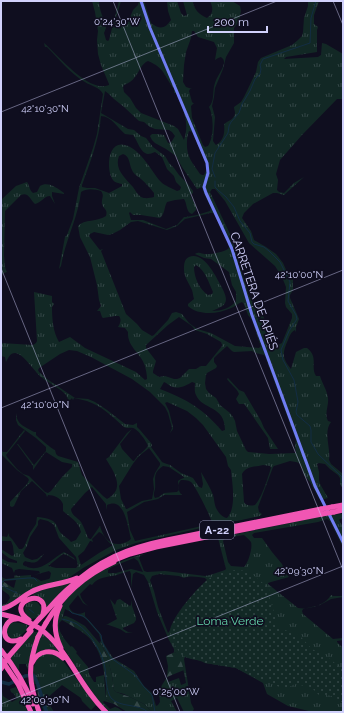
<svg xmlns="http://www.w3.org/2000/svg" width="344" height="713" font-family="Raleway,sans-serif">
<style>
.grass{fill:url(#grass-tufts);fill-rule:evenodd}
.forest{fill:url(#forest-firs)}
.park{fill:url(#park-dots)}
.lines{fill:none;stroke-linecap:round;stroke-linejoin:round}
.stream{stroke:#122d44;stroke-width:1}
.river{stroke:#122d44;stroke-width:3.5}
.secondary{stroke:#707df2;stroke-width:3}
.highway{stroke:#f056b3;stroke-width:5}
.highway-bridge{stroke:#f056b3;stroke-width:5}
.ticks{fill:none;stroke:#d1d1fb;stroke-width:1;stroke-opacity:0.45}
.labels{text-anchor:middle;stroke-width:3.5;stroke-linejoin:round;paint-order:stroke}
.shield{fill:#0f0e1f;stroke:#9796b9;stroke-width:1}
.shield-label{font-size:11px;font-weight:bold;fill:#d1d1fb}
.street-label{font-size:12px;fill:#d1d1fb;stroke:#0f0e1f}
.park-label{font-size:12px;fill:#64d4aa;stroke:#0f0e1f}
.ticks-label{font-size:10px;text-anchor:middle;fill:#d1d1fb;stroke:#0f0e1f;stroke-width:3.5;stroke-linejoin:round;paint-order:stroke}
</style>
<defs>
<pattern id="grass-tufts" width="24" height="20" patternUnits="userSpaceOnUse"><rect width="24" height="20" fill="#122825"/><path d="M3 7l-1-3M5 7V3M7 7l1-3M15 17l-1-3M17 17v-4M19 17l1-3" fill="none" stroke="#334646"/></pattern>
<pattern id="forest-firs" width="22" height="20" patternUnits="userSpaceOnUse"><rect width="22" height="20" fill="#122825"/><path d="M5 1l3.5 6h-7zM16 11l3.5 6h-7z" fill="#334646"/></pattern>
<pattern id="park-dots" width="8" height="8" patternUnits="userSpaceOnUse"><rect width="8" height="8" fill="#122825"/><path d="M2 2h.1M6 6h.1" fill="none" stroke="#334646" stroke-width="1.8" stroke-linecap="round"/></pattern>
</defs>
<rect width="100%" height="100%" fill="#0f0e1f"/>
<path class="grass" d="M 92,1 L 99,1 C 99,11 104,18 106,28 L 104,33 L 106,40 L 108,41 L 109,40 L 119,1 L 121,1 L 116,18 L 116,21 L 125,25 L 127,25 L 133,10 L 138,5 L 139,1 L 144,1 L 151,23 C 160,30 165,29 171,20 L 168,11 L 167,1 L 177,1 L 181,13 L 184,16 L 187,15 L 183,1 L 193,1 C 193,9 200,15 207,18 C 214,14 213,7 210,1 L 232,1 L 240,6 L 241,11 L 239,21 L 234,28 L 234,43 L 226,57 L 223,69 L 215,88 L 214,97 L 212,106 L 215,117 L 213,141 L 215,144 L 216,145 C 224,141 225,132 224,124 C 228,121 235,119 235,113 C 235,111 234,109 234,107 L 241,102 L 244,97 L 256,72 L 258,62 L 261,58 L 292,45 L 298,40 L 302,36 L 303,32 L 304,18 L 308,6 L 308,1 L 319,1 L 314,15 L 314,24 L 318,27 L 317,30 L 317,52 L 286,57 L 284,59 L 318,57 L 321,55 L 322,43 L 326,44 L 343,54 L 343,99 L 337,99 L 302,135 L 280,160 L 276,174 L 278,180 L 277,190 L 279,192 L 284,193 L 294,183 L 304,177 L 284,195 L 277,193 L 273,193 L 253,204 L 244,213 L 242,218 L 251,231 L 254,240 L 266,247 L 276,254 L 283,263 L 287,272 L 293,280 L 293,290 L 290,295 L 290,298 L 299,319 L 296,327 L 296,332 L 295,330 C 291,332 290,335 288,340 C 282,353 282,358 291,369 L 296,352 L 304,348 L 307,348 C 319,357 310,367 316,376 L 320,376 C 322,383 327,390 328,398 C 329,406 324,413 328,421 L 331,422 C 323,432 331,449 329,460 L 331,464 L 343,474 L 343,489 L 340,484 L 340,478 L 338,475 L 330,469 L 325,464 L 319,463 L 317,464 L 319,472 L 319,480 L 320,484 L 328,498 L 320,500 L 310,482 L 304,475 L 302,468 L 299,463 L 296,462 L 290,461 L 274,466 L 273,467 L 258,507 L 259,512 L 262,514 L 260,516 L 237,521 L 231,521 L 136,543 L 116,550 L 83,568 L 67,579 L 17,599 L 15,594 L 17,592 L 17,591 L 13,589 L 12,587 L 14,588 L 16,580 L 4,581 L 3,578 L 6,579 L 14,578 L 15,575 L 18,576 L 31,575 L 31,577 L 36,578 L 41,581 L 49,579 L 50,578 L 51,573 L 49,571 L 34,575 L 40,573 L 39,571 L 19,569 L 15,570 L 14,573 L 12,568 L 1,563 L 1,558 L 8,562 L 17,563 L 17,561 L 9,558 L 1,552 L 1,549 L 12,556 L 14,555 L 13,546 L 11,541 L 1,541 L 1,536 L 7,537 L 9,533 L 9,536 L 12,539 L 19,549 L 22,549 L 24,547 L 30,533 L 36,524 L 37,517 C 45,518 53,518 57,526 C 58,528 59,532 62,534 C 65,537 68,538 71,542 L 76,540 L 81,532 C 79,522 70,517 63,511 C 63,510 63,504 63,504 C 61,498 54,495 48,495 L 47,497 L 46,494 L 32,481 L 21,491 L 14,506 L 12,507 L 10,506 L 10,502 L 27,484 L 29,480 L 28,478 L 17,470 L 1,454 L 1,450 L 3,452 L 7,452 L 24,430 L 25,431 L 6,455 L 7,457 L 17,469 L 23,474 L 29,476 L 45,492 L 48,493 L 51,491 L 62,477 L 72,467 L 72,464 L 62,462 L 46,452 L 44,454 L 33,470 L 33,466 L 17,444 L 18,444 L 34,465 L 46,451 L 46,447 L 36,438 L 18,425 L 16,420 L 16,413 C 17,425 24,426 34,432 L 36,432 C 36,433 36,434 36,435 C 39,438 52,449 55,450 L 56,454 L 58,456 L 78,462 L 82,475 L 103,496 L 107,499 C 126,489 114,472 106,459 L 109,457 L 127,433 L 132,429 L 120,444 L 122,449 L 133,461 L 134,461 C 138,454 143,453 148,446 C 147,442 138,429 133,428 C 130,427 128,429 124,427 C 113,417 102,406 87,401 C 83,400 79,399 74,398 L 73,400 L 72,398 L 69,401 C 67,398 67,395 64,393 C 57,386 48,383 41,377 C 34,371 24,354 15,353 C 10,353 8,358 6,362 L 5,357 L 1,356 L 1,343 L 33,345 L 36,343 L 37,341 L 34,292 L 52,296 L 52,302 L 54,304 L 52,307 C 52,319 53,332 59,342 L 70,337 L 85,348 L 136,372 L 145,380 L 147,379 C 147,375 146,370 145,366 C 141,353 127,347 128,332 L 125,328 L 118,327 C 120,324 122,320 119,316 L 115,316 L 103,318 L 102,317 L 100,311 L 97,311 L 101,306 L 99,300 L 97,285 L 90,257 L 80,237 L 78,226 C 84,219 98,222 106,216 C 108,209 104,210 102,204 C 101,198 105,196 101,191 C 95,189 86,188 81,192 C 78,218 65,241 61,266 L 59,269 L 65,237 L 67,235 L 73,219 L 79,188 L 93,148 L 97,134 L 103,94 C 100,87 91,86 85,82 C 70,73 59,59 47,47 L 45,47 L 44,43 C 57,54 89,94 109,85 L 109,84 L 101,65 L 98,54 L 97,40 L 98,31 L 95,12 ZM 192,31 L 194,31 L 198,37 L 214,42 L 217,48 L 215,60 L 218,58 L 221,57 C 223,59 224,59 224,63 C 223,70 217,76 215,83 C 212,91 215,101 209,107 C 214,116 214,138 208,146 L 205,147 L 203,145 L 192,118 L 191,106 L 193,104 L 194,104 L 192,102 L 189,91 L 190,89 L 192,89 L 186,87 L 183,82 L 184,65 L 186,52 L 191,38 ZM 148,61 C 165,68 164,76 174,89 L 174,93 L 176,93 C 183,109 190,122 184,140 L 178,129 L 174,126 L 141,113 L 136,108 L 130,98 L 124,92 L 123,87 L 124,85 C 129,83 132,81 135,77 C 139,72 142,63 148,61 ZM 105,91 L 109,94 L 114,99 L 124,107 L 139,121 L 144,122 L 150,127 L 155,129 L 169,130 L 172,132 L 175,136 L 172,141 L 170,143 L 168,143 L 164,135 L 157,134 L 152,134 L 150,136 L 152,140 L 155,143 L 166,149 L 176,156 L 182,167 L 197,189 L 202,187 L 204,193 L 211,208 L 210,211 L 197,215 L 186,217 L 184,217 L 177,225 L 166,229 L 143,220 L 131,220 L 129,213 L 130,212 L 133,215 L 141,215 L 160,218 C 165,214 164,207 167,202 L 175,200 L 184,199 C 187,203 186,210 190,213 L 192,214 L 196,210 L 196,206 L 190,195 L 193,193 L 193,191 L 187,183 L 179,175 L 174,168 L 169,163 L 165,156 L 153,147 L 146,138 L 141,136 L 134,130 L 128,129 L 101,113 ZM 101,116 C 111,116 118,128 125,134 L 133,135 C 137,139 140,153 148,154 C 150,154 152,153 155,152 L 162,157 L 167,169 L 174,176 L 176,182 L 181,187 L 180,190 L 177,191 C 172,188 165,186 161,182 C 150,170 142,150 125,145 C 107,140 106,171 113,180 C 115,183 119,183 122,184 L 122,186 L 109,193 L 95,188 L 87,188 L 82,187 L 82,185 C 90,162 99,140 101,116 ZM 189,131 L 192,132 L 207,165 L 206,171 L 204,175 L 202,175 L 200,174 C 192,162 186,157 187,141 C 187,137 188,134 189,131 ZM 123,154 C 130,156 129,164 132,170 C 134,175 138,176 141,179 C 146,183 150,188 154,193 L 154,197 C 150,198 145,199 141,197 C 138,195 135,190 133,187 C 125,178 114,169 119,156 ZM 212,189 L 215,189 L 225,201 L 249,243 L 275,266 L 282,277 L 286,287 L 285,303 L 286,307 L 292,314 L 292,318 L 282,343 L 278,345 L 277,343 L 261,312 L 249,296 L 231,236 L 210,192 ZM 210,213 L 213,213 L 215,215 C 220,225 228,237 229,248 C 225,252 212,254 207,254 C 201,255 201,251 195,254 L 204,258 L 211,259 L 229,272 L 232,285 L 236,292 L 236,301 C 231,308 221,311 212,311 C 216,309 223,307 225,303 C 228,298 223,290 221,286 C 216,277 204,251 189,257 C 184,259 184,265 184,270 C 184,277 189,283 192,290 C 193,293 193,296 194,299 L 188,304 L 188,306 C 199,316 218,314 231,308 C 235,307 238,303 242,302 L 244,304 L 248,315 L 252,320 L 260,344 L 261,346 L 259,348 L 235,346 L 211,333 L 197,329 L 189,323 L 182,314 L 176,312 L 172,313 L 168,320 L 154,335 L 152,336 L 142,330 L 137,324 L 126,314 L 101,251 L 103,249 L 100,250 L 99,249 L 89,236 L 90,234 L 94,232 L 108,235 L 112,234 L 120,230 L 131,222 L 138,221 L 167,230 L 177,226 L 185,219 L 198,216 ZM 196,265 C 205,270 209,283 213,292 L 212,294 L 208,295 C 199,289 194,277 194,267 ZM 179,317 L 192,326 L 195,330 L 207,334 L 221,342 L 222,344 L 222,346 L 206,366 L 201,366 L 196,369 L 189,369 L 180,378 L 177,379 L 174,379 L 165,376 L 159,377 L 153,373 L 153,371 L 156,361 L 146,348 L 146,345 L 168,325 ZM 227,346 L 232,351 L 234,352 L 252,351 L 256,353 L 264,355 L 265,356 L 296,440 L 295,447 L 296,452 L 295,453 L 269,454 L 248,452 L 246,450 L 237,431 L 235,421 L 233,417 L 230,413 L 220,405 L 216,398 L 209,393 L 206,389 L 205,383 L 206,375 L 207,373 L 216,368 L 217,366 L 214,362 L 214,358 L 218,354 ZM 69,350 L 77,351 L 91,357 L 132,379 L 150,392 L 165,407 L 168,413 L 172,428 L 170,433 L 173,429 L 173,427 L 169,411 L 165,403 L 167,402 L 187,411 L 196,418 L 203,425 L 226,457 L 228,466 L 231,470 C 232,482 237,508 227,518 C 222,518 216,510 215,505 C 214,501 214,498 213,495 C 210,487 205,479 201,472 L 203,484 L 202,488 L 199,487 L 193,478 L 181,473 L 170,465 L 164,463 L 162,462 L 151,447 L 152,445 L 151,443 L 140,430 L 137,427 L 137,423 L 133,425 L 125,424 L 107,410 L 95,402 L 88,399 L 75,398 L 47,379 L 39,372 L 38,370 L 39,368 L 60,354 ZM 164,382 C 167,383 169,386 173,387 C 180,389 187,385 192,382 L 195,383 C 195,387 194,391 196,395 C 202,410 225,405 225,430 L 222,431 C 202,408 188,400 160,389 ZM 149,448 L 160,463 L 160,465 L 155,473 L 153,479 L 154,489 L 152,499 L 142,501 L 127,509 L 126,509 L 121,499 L 119,486 C 126,476 131,465 139,456 C 142,453 146,451 149,448 ZM 263,465 L 270,466 L 271,468 C 268,477 262,498 255,505 C 251,506 246,506 244,502 L 242,474 C 246,466 255,467 263,465 ZM 163,466 L 169,467 L 184,477 L 184,478 L 181,479 L 178,481 L 179,490 L 177,492 L 164,493 L 159,497 L 155,498 C 153,495 154,493 155,489 C 156,479 152,473 163,466 ZM 181,480 C 184,480 188,480 191,482 C 195,485 211,517 212,523 L 211,524 L 135,541 L 130,530 L 127,512 L 144,502 L 158,499 L 164,495 L 182,495 C 178,492 177,483 181,480 ZM 92,487 L 106,504 L 106,510 L 107,505 C 125,496 128,528 131,539 C 128,542 124,543 120,544 C 108,545 103,536 100,526 L 91,539 L 90,539 L 88,538 C 86,533 84,527 81,522 C 77,517 71,515 71,509 L 85,493 ZM 40,519 L 48,521 L 54,525 L 59,538 L 76,557 L 78,566 L 76,568 L 56,568 L 48,566 L 63,554 L 67,555 L 75,560 L 74,558 L 64,552 C 51,559 40,575 23,565 L 23,563 L 25,561 C 36,564 37,563 44,554 L 37,559 L 32,560 L 25,557 L 23,553 L 27,546 L 30,537 L 38,525 L 38,521 ZM 99,532 C 105,534 106,542 113,545 L 99,553 L 81,565 L 78,556 L 84,551 L 90,541 L 91,541 L 93,542 L 92,539 Z
M 27,182 C 30,186 29,190 33,193 L 37,192 L 40,186 C 48,181 57,188 64,193 L 64,194 L 52,192 L 52,196 L 55,204 L 50,196 C 44,196 41,203 35,204 C 30,200 29,192 21,195 L 5,211 L 4,256 C 5,261 4,268 7,272 L 4,273 L 1,276 L 1,200 L 16,186 Z
M 228,378 L 239,390 L 244,392 L 261,421 L 264,428 L 278,449 L 270,449 L 268,438 L 245,405 L 244,404 L 239,404 L 236,399 L 239,394 C 237,388 230,384 227,379 Z
M 343,514 L 343,518 L 340,519 L 339,520 L 343,527 L 343,547 L 330,521 L 327,519 L 318,522 L 254,533 L 252,535 L 254,538 L 262,538 L 272,552 L 282,564 L 286,574 L 289,577 L 271,582 L 268,583 L 268,584 L 298,608 C 308,610 326,605 331,595 L 333,596 L 343,596 L 343,597 L 331,599 L 320,605 L 303,609 L 302,611 L 303,614 L 333,639 L 343,638 L 343,640 L 337,641 L 337,642 L 343,648 L 343,712 L 313,712 L 288,706 L 267,694 L 263,683 L 236,668 L 205,663 L 202,661 L 185,657 L 184,659 L 191,703 L 194,709 L 192,712 L 184,712 L 177,698 L 171,701 L 177,712 L 153,712 L 149,709 L 144,704 L 124,694 L 116,692 L 114,690 L 112,675 L 106,653 L 99,641 L 100,642 L 101,641 L 99,634 L 86,619 L 83,617 L 73,613 L 65,609 L 62,620 L 59,623 C 57,631 66,641 71,647 L 71,646 L 73,647 L 77,652 L 76,653 L 88,667 L 89,674 L 94,682 L 96,682 L 96,677 L 104,675 L 106,699 L 114,704 L 104,701 L 103,702 L 110,709 L 115,707 L 118,708 L 124,712 L 110,712 L 99,702 L 65,650 C 60,641 56,631 57,620 C 62,587 115,560 145,554 L 140,556 L 139,558 L 144,571 L 147,572 L 165,571 L 205,576 L 210,575 L 225,570 L 226,569 L 218,538 L 327,515 ZM 244,535 C 246,537 249,539 251,542 C 253,548 248,563 244,567 L 231,566 L 228,562 L 223,541 L 225,538 ZM 134,558 L 138,561 L 143,572 L 131,569 L 116,573 L 108,573 L 108,570 L 112,567 ZM 130,571 L 131,574 L 131,588 L 133,574 L 136,572 L 144,575 L 148,582 L 157,612 L 169,640 L 174,649 L 174,652 L 173,653 L 175,652 C 182,662 184,671 186,683 L 181,685 L 179,678 L 168,682 L 167,677 L 162,685 L 159,693 L 160,702 L 158,705 L 156,706 L 152,693 L 144,686 L 134,671 L 113,658 L 104,644 L 100,633 L 85,616 L 85,612 C 79,616 70,613 69,606 L 78,595 L 83,603 L 88,606 C 84,603 81,599 80,594 L 90,584 L 92,585 C 98,577 107,577 117,575 C 121,573 125,572 130,571 ZM 159,574 L 179,576 L 184,578 C 190,575 199,577 205,578 L 207,580 L 197,590 L 176,617 C 173,622 171,630 168,633 L 158,607 L 154,591 L 150,580 L 152,576 Z
M 71,583 L 46,609 L 35,596 L 32,595 L 42,589 Z
M 110,599 L 115,605 L 117,600 L 120,599 L 130,606 L 131,605 L 132,600 L 132,606 L 136,617 L 136,620 L 134,623 L 123,628 L 123,629 L 128,632 L 133,632 L 126,633 L 120,629 L 106,624 L 108,624 L 117,619 Z
M 31,601 L 37,602 L 42,608 L 41,613 L 38,618 L 30,619 L 25,612 C 24,606 26,603 31,601 Z
M 12,622 L 20,623 L 27,625 L 27,630 L 19,637 L 13,639 L 7,637 L 5,628 Z
M 32,632 L 39,632 L 29,670 L 27,668 L 26,664 L 19,664 L 19,671 L 10,658 Z
M 42,633 L 51,642 L 59,652 C 49,647 43,649 34,656 Z
M 44,654 C 53,653 59,656 64,662 L 96,705 L 91,710 L 82,701 L 81,698 L 62,685 L 46,699 L 54,712 L 52,712 L 42,697 L 38,677 L 33,671 C 35,663 36,658 44,654 Z
M 1,687 L 3,696 L 12,702 L 17,699 L 14,694 L 11,692 L 10,689 L 16,687 L 25,704 L 27,712 L 1,712 Z"/>
<path class="forest" d="M 1,575 L 3,578 L 4,582 C 9,585 14,588 18,592 L 15,594 L 17,599 L 13,602 L 1,607 L 1,605 L 6,604 L 10,598 L 9,595 L 1,589 Z
M 64,616 L 66,616 L 73,619 L 85,626 L 102,646 L 107,656 L 112,675 L 114,690 L 116,692 L 130,697 L 144,704 L 149,709 L 153,712 C 144,712 135,710 127,712 L 106,699 C 106,695 106,691 106,686 C 104,669 101,647 86,635 C 79,629 70,625 62,620 Z
M 175,652 L 180,658 L 184,670 L 167,677 L 168,666 L 166,656 Z
M 33,671 L 38,677 L 42,697 L 52,712 L 44,712 L 39,700 L 36,684 L 33,684 Z"/>
<path class="park" d="M 236,570 L 247,571 L 249,572 L 269,588 L 270,600 L 275,615 L 278,628 L 285,630 L 300,636 L 312,649 L 330,659 L 343,670 L 343,703 C 332,694 332,696 319,695 L 312,688 L 310,687 L 295,684 L 289,687 L 283,688 L 274,685 L 265,679 L 261,681 L 259,680 L 236,668 L 205,663 C 199,659 188,660 182,655 C 178,651 169,637 170,631 C 171,618 199,585 210,578 C 217,573 228,571 236,570 Z"/>
<g class="lines">
<path class="stream" d="M 215,177 L 212,169 L 215,153 L 228,133 L 229,126 L 231,122 L 239,113 L 242,104 L 250,91 L 255,79 L 260,74 L 261,69 L 260,65 L 263,59 L 310,43 L 311,18 L 316,1
M 215,181 L 215,187 L 218,190 L 226,197 L 234,207 L 240,221 L 250,233 L 252,242 L 254,244 L 264,247 L 269,251 L 280,262 L 290,282 L 288,301 L 296,315 L 297,319 L 289,331 L 281,350 L 283,360 L 294,380 L 298,402 L 296,412 L 297,415 L 310,426 L 311,430 L 311,442 L 318,454 L 342,477 L 342,481 L 343,486
M 1,583 L 5,580 L 28,578 L 34,578 L 37,581
M 1,584 L 6,588 L 17,593
M 29,609 L 34,613
M 69,610 L 72,613 L 83,616 L 88,620 L 101,635 L 102,642 L 111,658 L 135,675 L 144,687 L 152,695 L 155,712
M 62,619 C 67,620 73,622 77,624 C 90,632 103,653 105,668 C 106,676 106,691 111,698 C 120,708 138,703 148,712"/>
<path class="river" d="M 1,682 L 9,684 L 25,676 L 33,675 C 39,680 42,703 47,712"/>
<path class="secondary" d="M 141,1 L 150,28 L 207,163 L 208,173 L 204,187 L 206,193 L 232,249 L 252,315 L 315,486 L 343,542"/>
<path class="highway" d="M 332,507 L 343,505
M 334,512 L 343,510
M 110,562 L 130,554 L 156,547 L 322,514
M 60,606 C 53,620 54,634 61,648
M 1,609 C 13,607 21,597 31,592 C 45,584 62,585 77,578
M 1,614 C 14,617 27,620 39,628 C 68,648 80,688 106,712
M 16,619 C 0,620 0,649 21,639
M 39,619 C 49,609 58,597 69,588 C 98,560 128,548 167,540 L 321,509
M 29,620 C 2,602 51,585 43,614
M 46,623 C 62,596 85,575 114,562
M 38,637 C 27,667 29,683 39,712
M 1,650 C 14,666 25,684 33,704
M 9,656 L 31,631
M 1,659 L 18,684 L 31,712
M 32,663 C 38,650 53,648 63,658"/>
<path class="highway-bridge" d="M 321,509 L 332,507
M 322,514 L 334,512
M 29,630 L 39,619
M 38,637 L 46,623
M 1,669 L 9,656"/>
</g>
<path class="ticks" d="M 113,1 L 343,570M 333,1 L 343,25M 1,112 L 277,1M 1,268 L 180,712M 1,408 L 343,270M 1,704 L 343,566"/>
<g class="labels">
<rect class="shield" x="200" y="521" width="34" height="18" rx="3"/>
<g class="shield-label">
<text x="217" y="534">A-22</text>
</g>
<g class="street-label">
<text transform="translate(254 291) rotate(71)" y="4">CARRETERA DE APIÉS</text>
</g>
<g class="park-label">
<text x="230" y="625">Loma Verde</text>
</g>
</g>
<g class="ticks-label">
<text x="117" y="25">0°24'30"W</text>
<text x="45" y="112">42°10'30"N</text>
<text x="299" y="278">42°10'00"N</text>
<text x="45" y="408">42°10'00"N</text>
<text x="299" y="574">42°09'30"N</text>
<text x="176" y="695">0°25'00"W</text>
<text x="45" y="703">42°09'30"N</text>
</g>
<rect width="344" height="713" fill="none" stroke="#d1d1fb" stroke-width="4"/>
<path d="M208 26v6h59v-6" fill="none" stroke="#d1d1fb" stroke-width="2"/>
<text x="214" y="26" font-size="12" fill="#d1d1fb" stroke="#0f0e1f" stroke-width="3" paint-order="stroke">200 m</text>
</svg>
